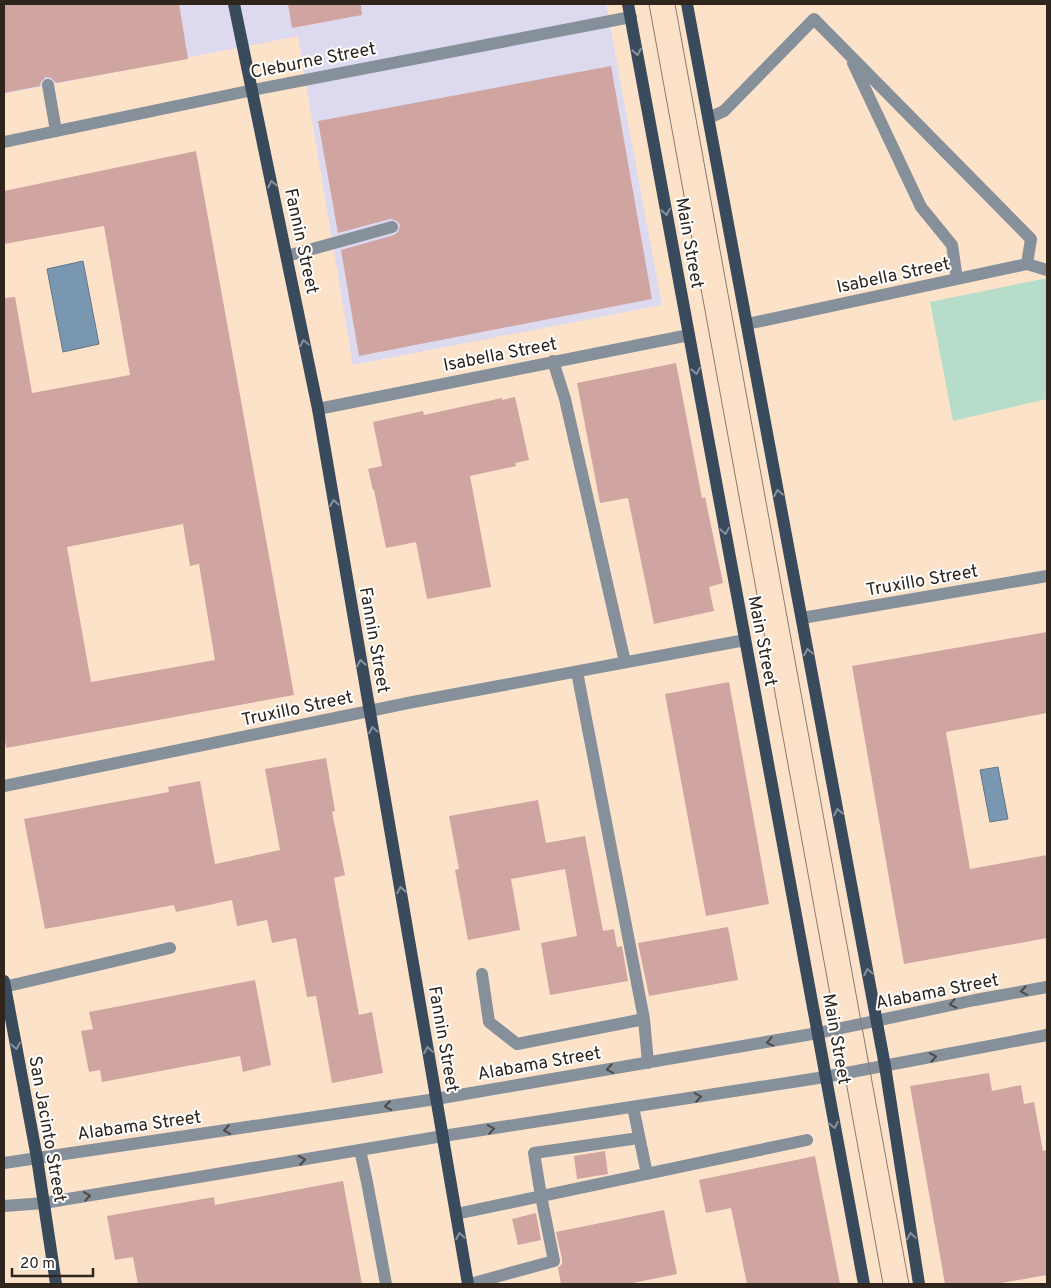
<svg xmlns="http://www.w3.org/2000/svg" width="1051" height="1288" font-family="Overpass,sans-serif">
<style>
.commercial{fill:#dddaf0}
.green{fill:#b6ddc9}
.water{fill:#7a97b2;stroke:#647585}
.building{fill:#d0a5a1;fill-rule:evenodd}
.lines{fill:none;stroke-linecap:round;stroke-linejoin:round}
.minor{stroke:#86909b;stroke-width:12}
.major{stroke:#394a5c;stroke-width:12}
.tram{stroke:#8d7b6b;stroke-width:1}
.oneway{stroke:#88929d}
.oneway2{stroke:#4d4a48}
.labels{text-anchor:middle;stroke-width:4;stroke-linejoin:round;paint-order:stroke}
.street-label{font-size:18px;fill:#2f251c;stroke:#fff}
</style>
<rect width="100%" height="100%" fill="#fde2ca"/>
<path class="commercial" d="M 4,4 L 606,4 L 662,305 L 353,365 L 298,36 L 4,94 Z"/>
<path class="green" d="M 1047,278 L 1047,399 L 953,421 L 930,302 Z"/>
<path class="water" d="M 83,261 L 99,344 L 63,352 L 47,269 Z
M 998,767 L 1008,819 L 990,822 L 980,770 Z"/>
<path class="building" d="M 4,4 L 179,4 L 188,59 L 56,83 L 51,78 L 46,77 L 41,82 L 40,86 L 4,93 Z
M 288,4 L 361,4 L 362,15 L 292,28 Z
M 611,66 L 652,299 L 359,356 L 341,250 L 394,235 L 398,232 L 400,225 L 397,221 L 390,219 L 338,233 L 318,121 Z
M 196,151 L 294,695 L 6,748 L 4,733 L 4,298 L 15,297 L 32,393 L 130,375 L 104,226 L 4,244 L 4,191 ZM 183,524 L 190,566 L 199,564 L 215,660 L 91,682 L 67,547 Z
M 676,363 L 702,498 L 705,497 L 723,583 L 709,587 L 714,611 L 654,624 L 628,498 L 600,503 L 577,383 Z
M 515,397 L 529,460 L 515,463 L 516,466 L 470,476 L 491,587 L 427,599 L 416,542 L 386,548 L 374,490 L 373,490 L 368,469 L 382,466 L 373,422 L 423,411 L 424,415 L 502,398 L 502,400 Z
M 1047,632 L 1047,713 L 946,732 L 970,869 L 1047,855 L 1047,938 L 904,964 L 852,666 Z
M 729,682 L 769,904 L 706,916 L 665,694 Z
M 326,758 L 335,811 L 332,812 L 345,875 L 334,878 L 343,928 L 359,1015 L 372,1012 L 383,1073 L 332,1083 L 316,996 L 307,997 L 296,938 L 272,943 L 267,920 L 237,926 L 232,900 L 176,912 L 174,905 L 45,929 L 24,819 L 169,792 L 168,787 L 200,781 L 215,864 L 280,850 L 265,769 Z
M 538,800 L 546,843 L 585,836 L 603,931 L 614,929 L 617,947 L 622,946 L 628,981 L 550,995 L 541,943 L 577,936 L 565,869 L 511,879 L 520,930 L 468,940 L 455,870 L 459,869 L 449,816 Z
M 728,927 L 738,980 L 649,996 L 638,943 Z
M 255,980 L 271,1065 L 243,1072 L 240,1056 L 102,1082 L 100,1070 L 89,1072 L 81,1031 L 93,1029 L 89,1012 Z
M 989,1073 L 992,1091 L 1021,1085 L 1024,1104 L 1034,1102 L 1043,1151 L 1047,1150 L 1047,1275 L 996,1284 L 945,1284 L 910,1086 Z
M 605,1151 L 608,1174 L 577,1179 L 574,1156 Z
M 815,1156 L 840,1284 L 747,1284 L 731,1208 L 706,1213 L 699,1180 Z
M 343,1181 L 362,1284 L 138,1284 L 133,1257 L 115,1260 L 107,1216 L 214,1197 L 215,1205 Z
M 664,1210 L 677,1274 L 628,1284 L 561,1284 L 558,1268 L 562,1264 L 562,1259 L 556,1232 Z
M 536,1213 L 541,1240 L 518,1245 L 512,1219 Z"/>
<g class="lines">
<path class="minor" d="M 853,63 L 921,207 L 952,245 L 957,279
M 48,85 L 56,131
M 709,118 L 724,111 L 814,19 L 1031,239 L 1027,264
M 4,142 L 253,90 L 631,17
M 287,256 L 392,227
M 747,324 L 1027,264 L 1047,270
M 553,361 L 565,399 L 625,662
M 318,409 L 689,335
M 802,618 L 1047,576
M 577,672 L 644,1019 L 648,1063
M 4,786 L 413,702 L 745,640
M 482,974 L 489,1022 L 517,1044 L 644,1019
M 4,987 L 170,948
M 633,1107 L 647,1174
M 360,1150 L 367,1182 L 386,1284
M 4,1163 L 436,1099 L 818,1033 L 975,1000 L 1047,987
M 4,1206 L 44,1203 L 443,1136 L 825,1077 L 1047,1035
M 456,1214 L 807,1140
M 470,1284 L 554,1261 L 541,1196 L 534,1153 L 639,1138"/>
<path class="major" d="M 234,4 L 318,409 L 468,1284
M 628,4 L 864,1284
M 687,4 L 885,1066 L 919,1284
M 4,981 L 37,1158 L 56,1284"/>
<path class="tram" d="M 649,4 L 883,1284
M 675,4 L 909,1284"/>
</g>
<defs><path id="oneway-chevron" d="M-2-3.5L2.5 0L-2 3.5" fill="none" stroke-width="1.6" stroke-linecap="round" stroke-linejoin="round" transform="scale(1.25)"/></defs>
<g class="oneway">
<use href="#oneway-chevron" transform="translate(637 52) rotate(80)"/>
<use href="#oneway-chevron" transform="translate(272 184) rotate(-102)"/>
<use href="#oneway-chevron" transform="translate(666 212) rotate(80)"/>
<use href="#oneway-chevron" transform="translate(304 343) rotate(-101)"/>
<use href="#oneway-chevron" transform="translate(696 371) rotate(80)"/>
<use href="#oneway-chevron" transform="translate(778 493) rotate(-101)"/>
<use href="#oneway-chevron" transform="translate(334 503) rotate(-100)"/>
<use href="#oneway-chevron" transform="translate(725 531) rotate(80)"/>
<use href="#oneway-chevron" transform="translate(808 652) rotate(-101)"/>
<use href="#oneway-chevron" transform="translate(361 663) rotate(-100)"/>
<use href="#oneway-chevron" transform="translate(373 730) rotate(-100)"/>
<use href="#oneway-chevron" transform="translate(838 812) rotate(-101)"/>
<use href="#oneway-chevron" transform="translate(401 890) rotate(-100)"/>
<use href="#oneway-chevron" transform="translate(868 972) rotate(-101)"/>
<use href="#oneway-chevron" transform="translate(16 1046) rotate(79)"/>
<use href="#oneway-chevron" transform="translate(428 1050) rotate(-100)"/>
<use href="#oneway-chevron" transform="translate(834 1125) rotate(79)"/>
<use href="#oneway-chevron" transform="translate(460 1236) rotate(-100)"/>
<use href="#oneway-chevron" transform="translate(911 1236) rotate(-99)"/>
</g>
<g class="oneway2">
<use href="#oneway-chevron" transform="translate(1024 991) rotate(170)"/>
<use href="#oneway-chevron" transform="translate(953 1004) rotate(168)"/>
<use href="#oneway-chevron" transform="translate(770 1042) rotate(169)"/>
<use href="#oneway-chevron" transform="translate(933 1057) rotate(-10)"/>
<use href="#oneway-chevron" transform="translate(610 1069) rotate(170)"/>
<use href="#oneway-chevron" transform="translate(698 1097) rotate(-9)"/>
<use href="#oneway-chevron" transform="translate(388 1106) rotate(172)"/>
<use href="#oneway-chevron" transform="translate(491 1129) rotate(-9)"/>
<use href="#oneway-chevron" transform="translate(227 1130) rotate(172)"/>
<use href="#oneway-chevron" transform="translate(302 1160) rotate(-10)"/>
<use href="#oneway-chevron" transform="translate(87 1196) rotate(-9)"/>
</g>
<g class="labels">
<g class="street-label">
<text transform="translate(313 60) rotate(-11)" y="6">Cleburne Street</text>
<text transform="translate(302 241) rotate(78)" y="6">Fannin Street</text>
<text transform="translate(690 243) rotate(80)" y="6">Main Street</text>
<text transform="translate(893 275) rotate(-12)" y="6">Isabella Street</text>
<text transform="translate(500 354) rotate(-11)" y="6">Isabella Street</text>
<text transform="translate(922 580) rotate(-10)" y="6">Truxillo Street</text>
<text transform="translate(375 640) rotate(80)" y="6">Fannin Street</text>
<text transform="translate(763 641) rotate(79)" y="6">Main Street</text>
<text transform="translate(297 708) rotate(-12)" y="6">Truxillo Street</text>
<text transform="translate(937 991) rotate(-11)" y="6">Alabama Street</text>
<text transform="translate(444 1039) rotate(80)" y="6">Fannin Street</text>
<text transform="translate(837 1039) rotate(80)" y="6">Main Street</text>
<text transform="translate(539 1063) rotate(-10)" y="6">Alabama Street</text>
<text transform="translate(139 1125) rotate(-8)" y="6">Alabama Street</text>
<text transform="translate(48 1129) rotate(80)" y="6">San Jacinto Street</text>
</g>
</g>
<rect width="1051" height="1288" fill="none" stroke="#2f251c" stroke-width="10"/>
<path d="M12 1268v8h81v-8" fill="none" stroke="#2f251c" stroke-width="2.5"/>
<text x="20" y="1268" font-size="15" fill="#2f251c" stroke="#ffffff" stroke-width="4" paint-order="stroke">20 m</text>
</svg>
